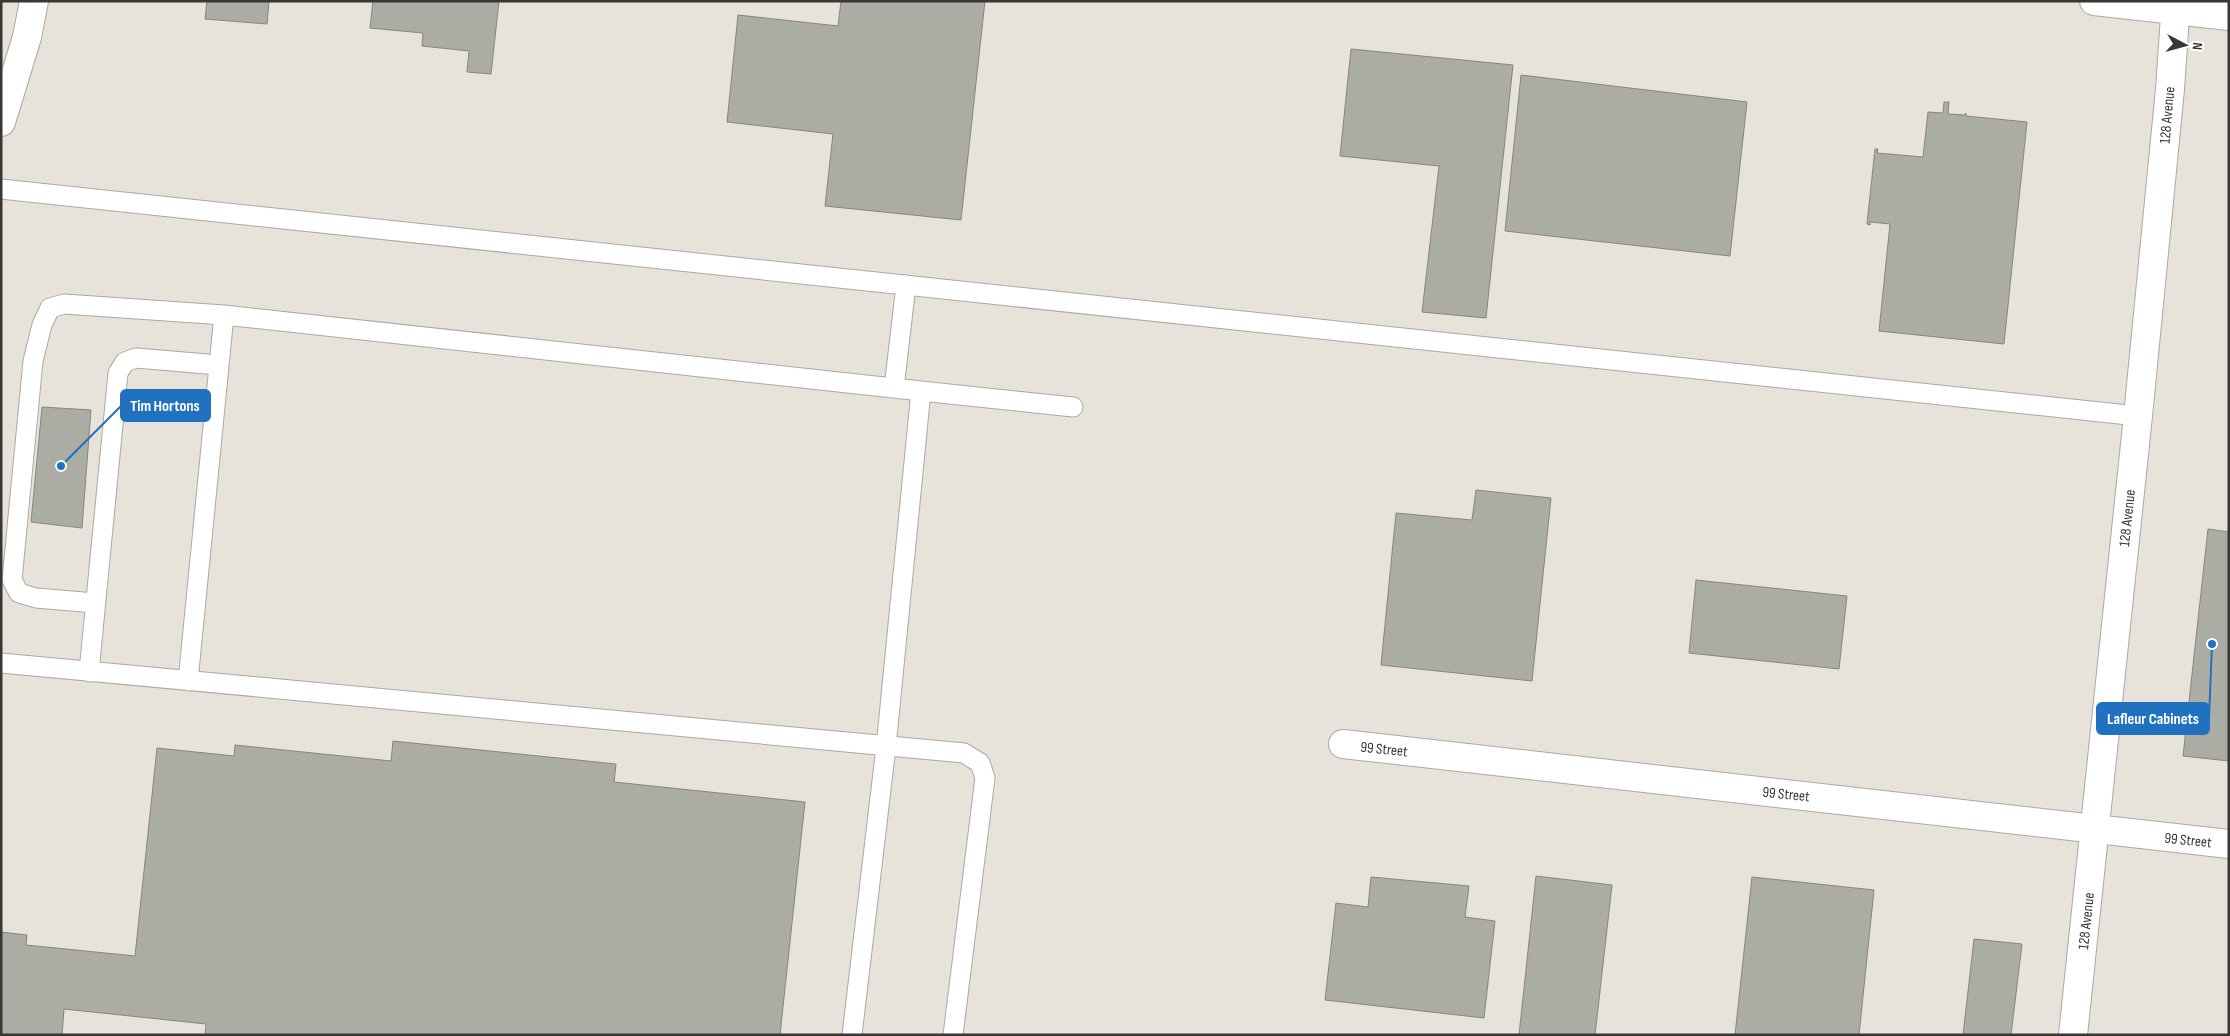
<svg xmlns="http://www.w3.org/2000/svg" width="2230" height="1036" font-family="'Sofia Sans Condensed',sans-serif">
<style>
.building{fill:#abaca4;stroke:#85867f}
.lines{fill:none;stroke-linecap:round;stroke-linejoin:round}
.lane-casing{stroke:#ada8a1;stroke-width:21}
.street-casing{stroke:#ada8a1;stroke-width:30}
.lane{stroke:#fff;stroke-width:19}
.street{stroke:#fff;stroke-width:28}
.labels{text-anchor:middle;stroke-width:5;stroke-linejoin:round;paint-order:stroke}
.street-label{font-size:15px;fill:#393734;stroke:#fff}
.leader{fill:none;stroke:#2072c0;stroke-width:2}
.callout-dot{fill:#2072c0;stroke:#fff;stroke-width:2}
.callout{fill:#2072c0;stroke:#2072c0;stroke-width:2}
.callout-label{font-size:16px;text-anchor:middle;font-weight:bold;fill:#fff}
</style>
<rect width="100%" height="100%" fill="#e7e2da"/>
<path class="building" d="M 207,1 L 269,1 L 267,24 L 205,19 Z
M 373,1 L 499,1 L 491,74 L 467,72 L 469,51 L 422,46 L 423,33 L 370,28 Z
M 841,1 L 985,1 L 961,220 L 825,206 L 833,134 L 727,122 L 738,15 L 838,26 Z
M 1351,49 L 1513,65 L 1486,318 L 1422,312 L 1439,166 L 1340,156 Z
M 1521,75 L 1747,102 L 1730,256 L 1505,231 Z
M 1944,102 L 1949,102 L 1948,114 L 1964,115 L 1966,113 L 1966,116 L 2027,122 L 2004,344 L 1879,331 L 1890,224 L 1870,222 L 1870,225 L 1867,224 L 1875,149 L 1878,149 L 1877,153 L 1923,157 L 1928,112 L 1943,113 Z
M 42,407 L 91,410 L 82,528 L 31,522 Z
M 1476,490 L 1551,498 L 1532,681 L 1381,665 L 1396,513 L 1472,520 Z
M 2208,529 L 2229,532 L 2229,761 L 2183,756 Z
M 1696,580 L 1847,596 L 1839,669 L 1689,653 Z
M 393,741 L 616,764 L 614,782 L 805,802 L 780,1035 L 205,1035 L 206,1024 L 64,1009 L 62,1035 L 1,1035 L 1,932 L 27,935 L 26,945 L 135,956 L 157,748 L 234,756 L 235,745 L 391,761 Z
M 1536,876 L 1612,885 L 1595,1035 L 1519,1035 Z
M 1371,877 L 1469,886 L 1465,917 L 1495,921 L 1484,1018 L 1325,1000 L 1336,903 L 1368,907 Z
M 1752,877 L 1874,890 L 1859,1035 L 1735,1035 Z
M 1974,939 L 2022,944 L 2011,1035 L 1963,1035 Z"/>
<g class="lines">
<defs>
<path id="lane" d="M 1,189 L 2138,416
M 894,388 L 906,285
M 921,391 L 1073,407
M 95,603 L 36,598 L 19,593 L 12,580 L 33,361 L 42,325 L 50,308 L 64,304 L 224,315 L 921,391 L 886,747 L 852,1035
M 1,663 L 964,753 L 980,763 L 985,778 L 953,1035
M 89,672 L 118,373 L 125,362 L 136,358 L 219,365
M 188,681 L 224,315"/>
<path id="street" d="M 2094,1 L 2229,16
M 1,122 L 27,37 L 34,1
M 1343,744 L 2229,844
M 2073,1035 L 2138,416 L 2170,89 L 2176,1"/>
</defs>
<use href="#lane" class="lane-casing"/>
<use href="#street" class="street-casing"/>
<use href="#lane" class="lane"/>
<use href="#street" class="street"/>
</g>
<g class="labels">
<g class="street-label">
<text transform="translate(2167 115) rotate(-85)" y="5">128 Avenue</text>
<text transform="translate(2127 518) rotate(-84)" y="5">128 Avenue</text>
<text transform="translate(1384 749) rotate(6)" y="5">99 Street</text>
<text transform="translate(1786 794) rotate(6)" y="5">99 Street</text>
<text transform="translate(2188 840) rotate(6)" y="5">99 Street</text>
<text transform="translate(2086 921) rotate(-84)" y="5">128 Avenue</text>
</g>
</g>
<path class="leader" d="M61 466L121 406M2212 644L2209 719"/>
<g class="callout-dot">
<circle cx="61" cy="466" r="5"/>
<circle cx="2212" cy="644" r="5"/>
</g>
<g class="callout">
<rect x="121" y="390" width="89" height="31" rx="5"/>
<rect x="2097" y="703" width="112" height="31" rx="5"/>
</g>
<g class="callout-label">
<text x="165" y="411">Tim Hortons</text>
<text x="2153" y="724">Lafleur Cabinets</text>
</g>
<rect width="2230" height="1036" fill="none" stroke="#393734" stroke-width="5"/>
<g transform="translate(2185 45) rotate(96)" stroke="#ffffff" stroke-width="4" paint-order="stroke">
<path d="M0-4L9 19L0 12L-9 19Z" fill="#393734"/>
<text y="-8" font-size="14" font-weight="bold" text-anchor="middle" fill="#393734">N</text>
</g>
</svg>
